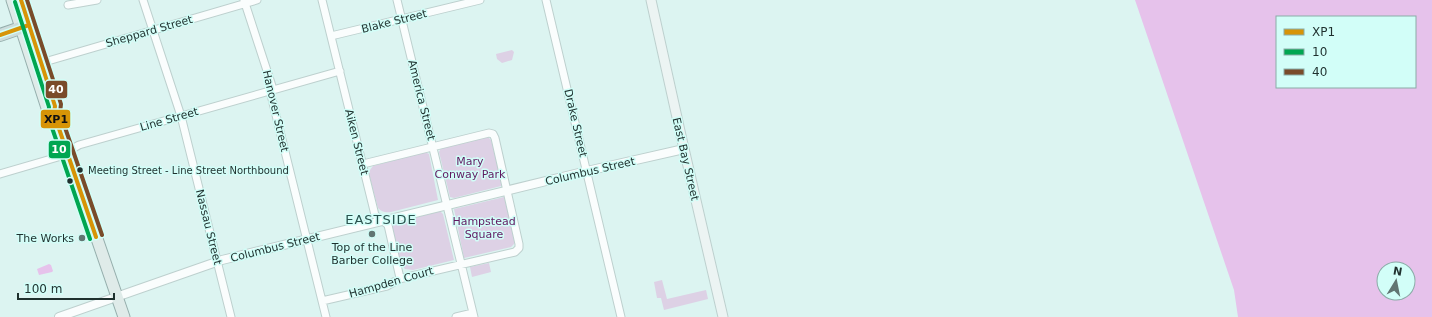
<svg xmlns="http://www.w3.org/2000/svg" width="1432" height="317" font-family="'DejaVu Sans',sans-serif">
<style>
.green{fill:#ddd1e5}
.water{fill:#e6c2eb;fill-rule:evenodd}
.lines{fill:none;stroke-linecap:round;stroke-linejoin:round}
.minor-casing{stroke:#bdd0ce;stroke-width:9}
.tertiary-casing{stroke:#bdd0ce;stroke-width:10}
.secondary-casing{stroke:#bdd0ce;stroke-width:11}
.primary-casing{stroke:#96afad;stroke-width:13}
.motorway-casing{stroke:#96afad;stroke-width:14}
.minor{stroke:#fafdfd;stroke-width:7}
.tertiary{stroke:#fafdfd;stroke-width:8}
.secondary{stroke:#ecf4f3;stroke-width:9}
.primary{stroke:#dfebe9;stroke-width:11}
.motorway{stroke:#cddddc;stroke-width:12}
.bus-1-casing{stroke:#d2fef8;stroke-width:7}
.bus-2-casing{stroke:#d2fef8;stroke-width:7}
.bus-3-casing{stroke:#d2fef8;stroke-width:7}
.bus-1{stroke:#d79407;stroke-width:4}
.bus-2{stroke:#00a651;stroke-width:4}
.bus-3{stroke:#7a4b2a;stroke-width:4}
.bus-dot{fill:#1f302e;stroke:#d2fef8;stroke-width:1.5}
.poi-dot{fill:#617572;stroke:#d2fef8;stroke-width:1.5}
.labels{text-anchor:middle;stroke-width:3;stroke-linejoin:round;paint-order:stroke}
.bus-label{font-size:10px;fill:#1f302e;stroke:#d2fef8;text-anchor:start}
.street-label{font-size:11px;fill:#1f302e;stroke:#d2fef8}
.park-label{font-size:11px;fill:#611961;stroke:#d2fef8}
.poi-label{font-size:11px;fill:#1f302e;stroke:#d2fef8;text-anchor:end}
.quarter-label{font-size:13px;letter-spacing:1px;fill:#2a514d;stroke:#d2fef8}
.line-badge{stroke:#d2fef8;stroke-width:1.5}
.badge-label{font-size:11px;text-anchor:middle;font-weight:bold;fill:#fff}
.pale-badge-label{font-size:11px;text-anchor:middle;font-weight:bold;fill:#111}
</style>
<rect width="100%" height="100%" fill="#dcf4f1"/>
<path class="green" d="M 512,50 L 514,52 L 512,60 L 502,63 L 497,59 L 496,54 Z
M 488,137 L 491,140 L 502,183 L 501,186 L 454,198 L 450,197 L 439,152 L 441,148 Z
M 425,152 L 429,154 L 438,200 L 391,212 C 385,213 382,212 378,208 L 369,174 L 370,170 L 373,166 Z
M 504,197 L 515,240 L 514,244 L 511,247 L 464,258 L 454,209 Z
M 440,211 L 443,214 L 454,260 L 413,270 L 405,269 L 401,265 L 391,225 L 392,224 Z
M 489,263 L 491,272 L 472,277 L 470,267 Z
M 662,280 L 667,299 L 706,290 L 708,299 L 664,310 L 661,298 L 657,298 L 654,282 Z"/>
<path class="water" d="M 1135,0 L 1432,0 L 1432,317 L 1238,317 L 1234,290 ZM 1277,17 L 1415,17 L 1415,87 L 1277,87 ZM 1384,269 L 1408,269 L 1408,293 L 1384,293 Z
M 49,264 L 51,265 L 53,271 L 52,272 L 39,275 L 37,269 Z"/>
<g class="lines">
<defs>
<path id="minor" d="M 143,0 L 181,116 L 231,317
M 244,0 L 272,86 L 271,95 L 326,317
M 322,0 L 375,215 L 388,225 L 400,278
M 397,0 L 474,317
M 546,0 L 621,317
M 68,5 L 97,0
M 331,36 L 480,0
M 41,63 L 257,0
M 0,174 L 58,157 L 79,145 L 340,71
M 322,301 L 387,286 L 399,279 L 515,252 L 519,248 L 519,244 L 495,138 L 493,134 L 489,133 L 363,164
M 456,317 L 473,313"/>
<path id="tertiary" d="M 59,317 L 222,260 L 587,171 L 684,149"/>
<path id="secondary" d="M 651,0 L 682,140 L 723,317"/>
<path id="primary" d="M 12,0 L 47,108 L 54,113
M 21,0 L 55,106 L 54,114 L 124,317"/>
<path id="motorway" d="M 0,35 L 29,25"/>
</defs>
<use href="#minor" class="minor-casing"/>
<use href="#tertiary" class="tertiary-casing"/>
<use href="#secondary" class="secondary-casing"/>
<use href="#primary" class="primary-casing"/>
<use href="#motorway" class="motorway-casing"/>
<use href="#minor" class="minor"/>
<use href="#tertiary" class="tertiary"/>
<use href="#secondary" class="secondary"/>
<use href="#primary" class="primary"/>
<use href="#motorway" class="motorway"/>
<defs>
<path id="bus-1" d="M 21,0 L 55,106 L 54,114 L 96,237
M 0,35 L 29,25"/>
<path id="bus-2" d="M 15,2 L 49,107 L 48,116 L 90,239"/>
<path id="bus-3" d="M 27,0 L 61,104 L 60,113 L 102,235"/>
</defs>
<use href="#bus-1" class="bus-1-casing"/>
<use href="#bus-2" class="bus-2-casing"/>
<use href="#bus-3" class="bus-3-casing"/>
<use href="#bus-1" class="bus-1"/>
<use href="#bus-2" class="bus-2"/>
<use href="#bus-3" class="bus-3"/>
</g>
<g class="bus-dot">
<circle cx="80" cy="170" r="3.5"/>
<circle cx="70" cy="181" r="3.5"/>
</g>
<g class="poi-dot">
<circle cx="372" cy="234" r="4"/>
<circle cx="82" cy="238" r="4"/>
</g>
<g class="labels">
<g class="bus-label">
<text x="88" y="174">Meeting Street - Line Street Northbound</text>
</g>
<g class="street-label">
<text transform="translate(394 21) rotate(-14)" y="4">Blake Street</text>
<text transform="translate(149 31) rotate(-16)" y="4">Sheppard Street</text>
<text transform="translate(422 100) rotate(76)" y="4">America Street</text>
<text transform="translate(276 111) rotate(77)" y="4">Hanover Street</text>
<text transform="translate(169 119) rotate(-16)" y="4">Line Street</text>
<text transform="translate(576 123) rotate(77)" y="4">Drake Street</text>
<text transform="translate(357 142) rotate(76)" y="4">Aiken Street</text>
<text transform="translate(686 159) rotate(77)" y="4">East Bay Street</text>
<text transform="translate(590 171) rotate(-13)" y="4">Columbus Street</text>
<text transform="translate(209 227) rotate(76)" y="4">Nassau Street</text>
<text transform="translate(275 247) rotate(-14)" y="4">Columbus Street</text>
<text transform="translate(391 282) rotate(-16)" y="4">Hampden Court</text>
</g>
<g class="park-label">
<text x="470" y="165">Mary<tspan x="470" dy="13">Conway Park</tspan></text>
<text x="484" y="225">Hampstead<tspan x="484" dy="13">Square</tspan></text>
</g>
<g class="poi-label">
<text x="74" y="242">The Works</text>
<text x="372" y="251" text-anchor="middle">Top of the Line<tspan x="372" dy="13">Barber College</tspan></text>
</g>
<g class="quarter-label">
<text x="381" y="224">EASTSIDE</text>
</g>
</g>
<g class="line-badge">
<rect x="45" y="80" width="23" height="19" rx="4" fill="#7a4b2a"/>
<rect x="40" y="109" width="31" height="20" rx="4" fill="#d79407"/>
<rect x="48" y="140" width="23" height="19" rx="4" fill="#00a651"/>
</g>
<g class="badge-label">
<text x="56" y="93">40</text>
<text x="59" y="153">10</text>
</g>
<g class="pale-badge-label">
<text x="56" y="123">XP1</text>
</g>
<rect x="1276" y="16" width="140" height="72" fill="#d2fef8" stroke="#8aaca7"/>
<rect x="1284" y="29" width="20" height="6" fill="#d79407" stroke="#8aaca7"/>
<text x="1312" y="36" font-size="12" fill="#1f302e">XP1</text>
<rect x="1284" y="49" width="20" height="6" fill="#00a651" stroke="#8aaca7"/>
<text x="1312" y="56" font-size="12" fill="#1f302e">10</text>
<rect x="1284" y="69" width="20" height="6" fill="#7a4b2a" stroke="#8aaca7"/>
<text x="1312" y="76" font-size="12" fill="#1f302e">40</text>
<g transform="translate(1396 281) rotate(10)"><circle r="19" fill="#d2fef8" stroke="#8aaca7"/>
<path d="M0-3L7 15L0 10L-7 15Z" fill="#617572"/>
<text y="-6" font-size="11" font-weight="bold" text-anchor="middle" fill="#1f302e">N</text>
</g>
<path d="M18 293v6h96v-6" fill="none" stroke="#1f302e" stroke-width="2"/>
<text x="24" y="293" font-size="12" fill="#1f302e" stroke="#d2fef8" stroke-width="3" paint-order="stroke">100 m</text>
</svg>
